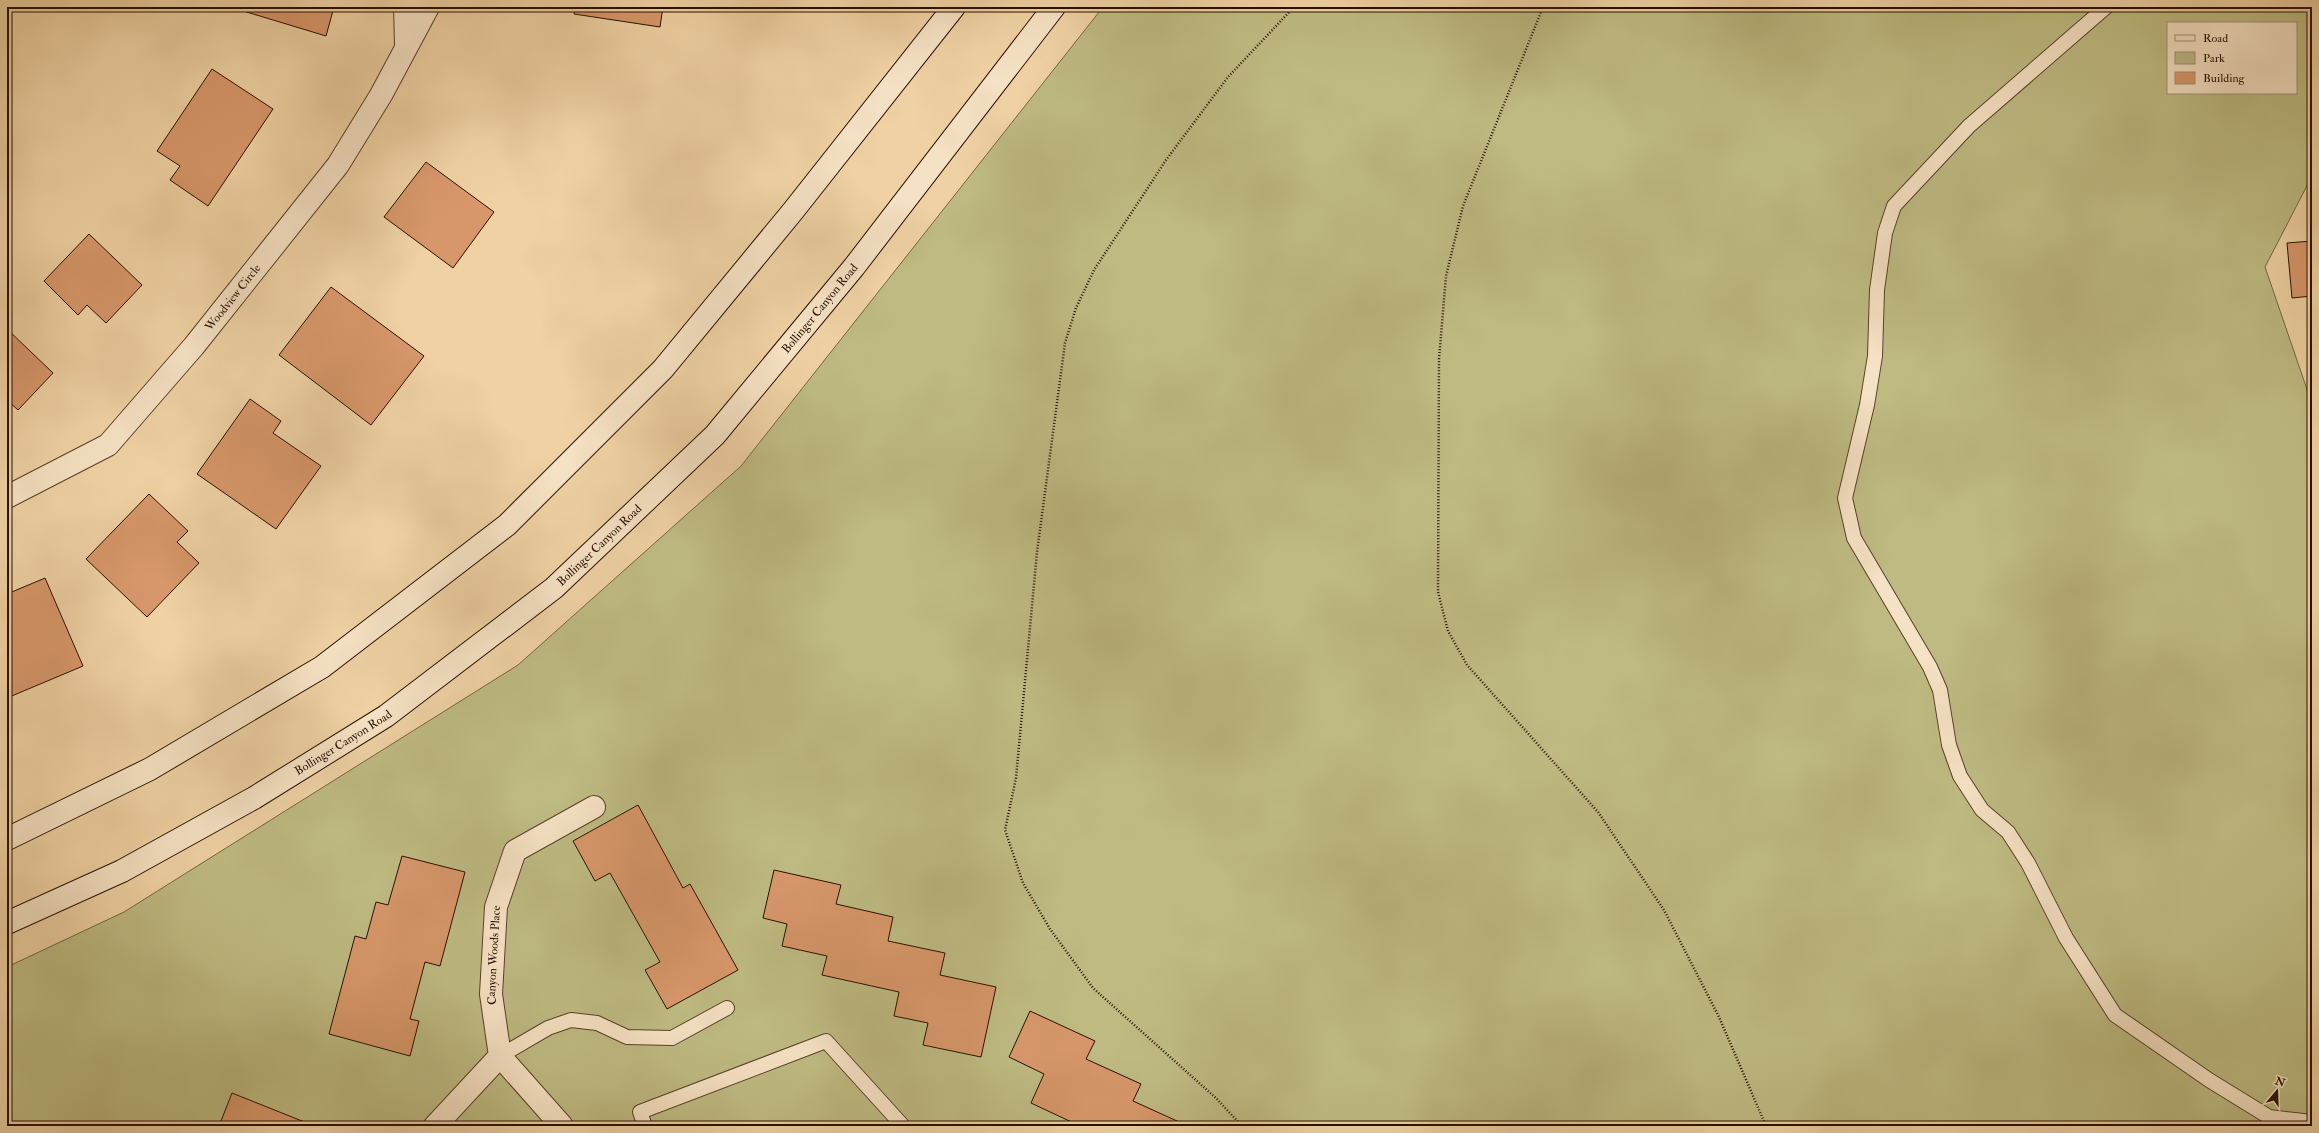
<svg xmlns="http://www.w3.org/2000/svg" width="2319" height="1133" font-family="'IM FELL Double Pica',serif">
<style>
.green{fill:#beba82;stroke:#746542;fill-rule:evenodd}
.building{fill:#d7976a;stroke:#291002}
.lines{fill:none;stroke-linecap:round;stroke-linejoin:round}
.service-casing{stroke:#5a402a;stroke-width:16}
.minor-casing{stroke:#5a402a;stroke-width:24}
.secondary-casing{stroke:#291002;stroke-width:24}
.path{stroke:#291002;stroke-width:2.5;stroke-dasharray:1 2;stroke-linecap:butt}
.service{stroke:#f5e1c3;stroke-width:14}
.minor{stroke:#f5e1c3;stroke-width:22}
.secondary{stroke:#f5e1c3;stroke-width:22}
.labels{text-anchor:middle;stroke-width:3;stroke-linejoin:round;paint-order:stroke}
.street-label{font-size:12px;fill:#291002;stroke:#f5e1c3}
</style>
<rect width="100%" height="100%" fill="#efd1a3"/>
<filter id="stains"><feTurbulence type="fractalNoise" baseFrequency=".005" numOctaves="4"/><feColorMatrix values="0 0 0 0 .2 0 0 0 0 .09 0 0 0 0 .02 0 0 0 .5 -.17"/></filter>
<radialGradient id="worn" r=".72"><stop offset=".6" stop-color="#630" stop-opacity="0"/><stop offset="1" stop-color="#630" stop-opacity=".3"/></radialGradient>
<path class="green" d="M 1103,7 L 2312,7 L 2312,176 L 2265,267 L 2312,404 L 2312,1126 L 7,1126 L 7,967 L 124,912 L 518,665 L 741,466 ZM 2168,23 L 2296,23 L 2296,93 L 2168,93 Z"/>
<path class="building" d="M 230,7 L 334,7 L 326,36 Z
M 575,7 L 663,7 L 660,27 L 574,14 Z
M 212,69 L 273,109 L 208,206 L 170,180 L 180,166 L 157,151 Z
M 426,162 L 494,212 L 453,268 L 384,217 Z
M 89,234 L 142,285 L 106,323 L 87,305 L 78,315 L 44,281 Z
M 2312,241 L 2312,296 L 2292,298 L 2287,243 Z
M 331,287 L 424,356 L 371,425 L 279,355 Z
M 7,329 L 53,373 L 18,410 L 7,400 Z
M 250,399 L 281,421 L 273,433 L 321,466 L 276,529 L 197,474 Z
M 149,494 L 188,531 L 177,542 L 199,563 L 147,617 L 86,559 Z
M 45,578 L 83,666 L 7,698 L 7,594 Z
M 638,805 L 683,888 L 690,884 L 738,970 L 667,1009 L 645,970 L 660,962 L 610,873 L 595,881 L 573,841 Z
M 402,856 L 465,872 L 440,966 L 425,962 L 410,1019 L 419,1021 L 410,1056 L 329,1034 L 355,936 L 366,939 L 376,902 L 388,905 Z
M 774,870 L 841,885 L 836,904 L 893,917 L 888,941 L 945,953 L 940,975 L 996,987 L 981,1057 L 923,1045 L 928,1023 L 894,1016 L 899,992 L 822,975 L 827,956 L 782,946 L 787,924 L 763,918 Z
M 1030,1011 L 1095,1041 L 1086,1059 L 1141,1084 L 1133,1101 L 1188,1126 L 1080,1126 L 1031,1103 L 1044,1074 L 1009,1057 Z
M 232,1093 L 312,1125 L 311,1126 L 219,1126 Z"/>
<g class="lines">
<defs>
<path id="service" d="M 2106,7 L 1969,126 L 1894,206 L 1885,233 L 1877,290 L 1875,356 L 1867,405 L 1845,498 L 1854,538 L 1930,667 L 1940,690 L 1949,745 L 1960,776 L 1982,810 L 2008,832 L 2028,863 L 2066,938 L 2115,1015 L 2209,1080 L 2269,1117 L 2312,1122
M 500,1056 L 548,1028 L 571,1020 L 597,1023 L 627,1037 L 672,1038 L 727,1008
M 645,1126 L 640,1112 L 826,1041 L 903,1126"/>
<g id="minor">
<path d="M 405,7 L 406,44"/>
<path id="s1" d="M 7,497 L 108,445 L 194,346 L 338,165 L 381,95 L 428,7"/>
<path d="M 500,1056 L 562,1126"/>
<path id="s2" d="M 435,1126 L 500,1056 L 491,994 L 496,907 L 515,851 L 594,807"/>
</g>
<g id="secondary">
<path d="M 7,839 L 150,769 L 322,667 L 507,525 L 663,369 L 793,211 L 954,7"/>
<path id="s3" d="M 7,923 L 122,871 L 254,798 L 386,716 L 554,588 L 715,435 L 854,267 L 1054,7"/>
</g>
</defs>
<use href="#service" class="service-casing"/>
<use href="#minor" class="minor-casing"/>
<use href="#secondary" class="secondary-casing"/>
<path class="path" d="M 1543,7 L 1463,206 L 1446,276 L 1439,359 L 1438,592 L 1448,631 L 1467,665 L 1598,812 L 1664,910 L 1719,1017 L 1766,1126
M 1242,1126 L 1216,1098 L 1093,988 L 1050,929 L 1023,883 L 1005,830 L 1016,778 L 1037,552 L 1065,343 L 1076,308 L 1094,270 L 1166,160 L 1228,77 L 1294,7"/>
<use href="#service" class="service"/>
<use href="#minor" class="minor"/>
<use href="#secondary" class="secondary"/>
</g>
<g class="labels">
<g class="street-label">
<text dy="4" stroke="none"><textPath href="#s1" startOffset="307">Woodview Circle</textPath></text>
<text dy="4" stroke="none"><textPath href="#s3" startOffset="1030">Bollinger Canyon Road</textPath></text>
<text dy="4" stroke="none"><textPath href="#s3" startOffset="706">Bollinger Canyon Road</textPath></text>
<text dy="4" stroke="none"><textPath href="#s3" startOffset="382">Bollinger Canyon Road</textPath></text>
<text dy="4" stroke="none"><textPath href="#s2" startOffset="197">Canyon Woods Place</textPath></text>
</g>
</g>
<rect width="2319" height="1133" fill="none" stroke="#efd1a3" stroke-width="24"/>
<rect x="8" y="8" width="2303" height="1117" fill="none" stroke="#291002" stroke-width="2"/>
<rect x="12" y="12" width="2295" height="1109" fill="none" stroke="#291002"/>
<rect x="2167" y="22" width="130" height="72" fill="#f5e1c3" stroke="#a38d76"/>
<rect x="2175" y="35" width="20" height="6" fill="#f5e1c3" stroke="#a38d76"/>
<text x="2203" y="42" font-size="12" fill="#291002">Road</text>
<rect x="2175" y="52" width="20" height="12" fill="#beba82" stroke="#a38d76"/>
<text x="2203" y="62" font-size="12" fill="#291002">Park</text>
<rect x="2175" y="72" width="20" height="12" fill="#d7976a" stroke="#a38d76"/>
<text x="2203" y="82" font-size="12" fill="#291002">Building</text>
<g transform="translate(2277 1091) rotate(19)" stroke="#f5e1c3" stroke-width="3" paint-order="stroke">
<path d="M0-3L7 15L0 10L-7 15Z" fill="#291002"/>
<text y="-6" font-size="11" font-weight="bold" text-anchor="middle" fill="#291002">N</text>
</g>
<rect width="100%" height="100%" filter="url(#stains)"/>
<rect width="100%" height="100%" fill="url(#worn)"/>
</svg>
